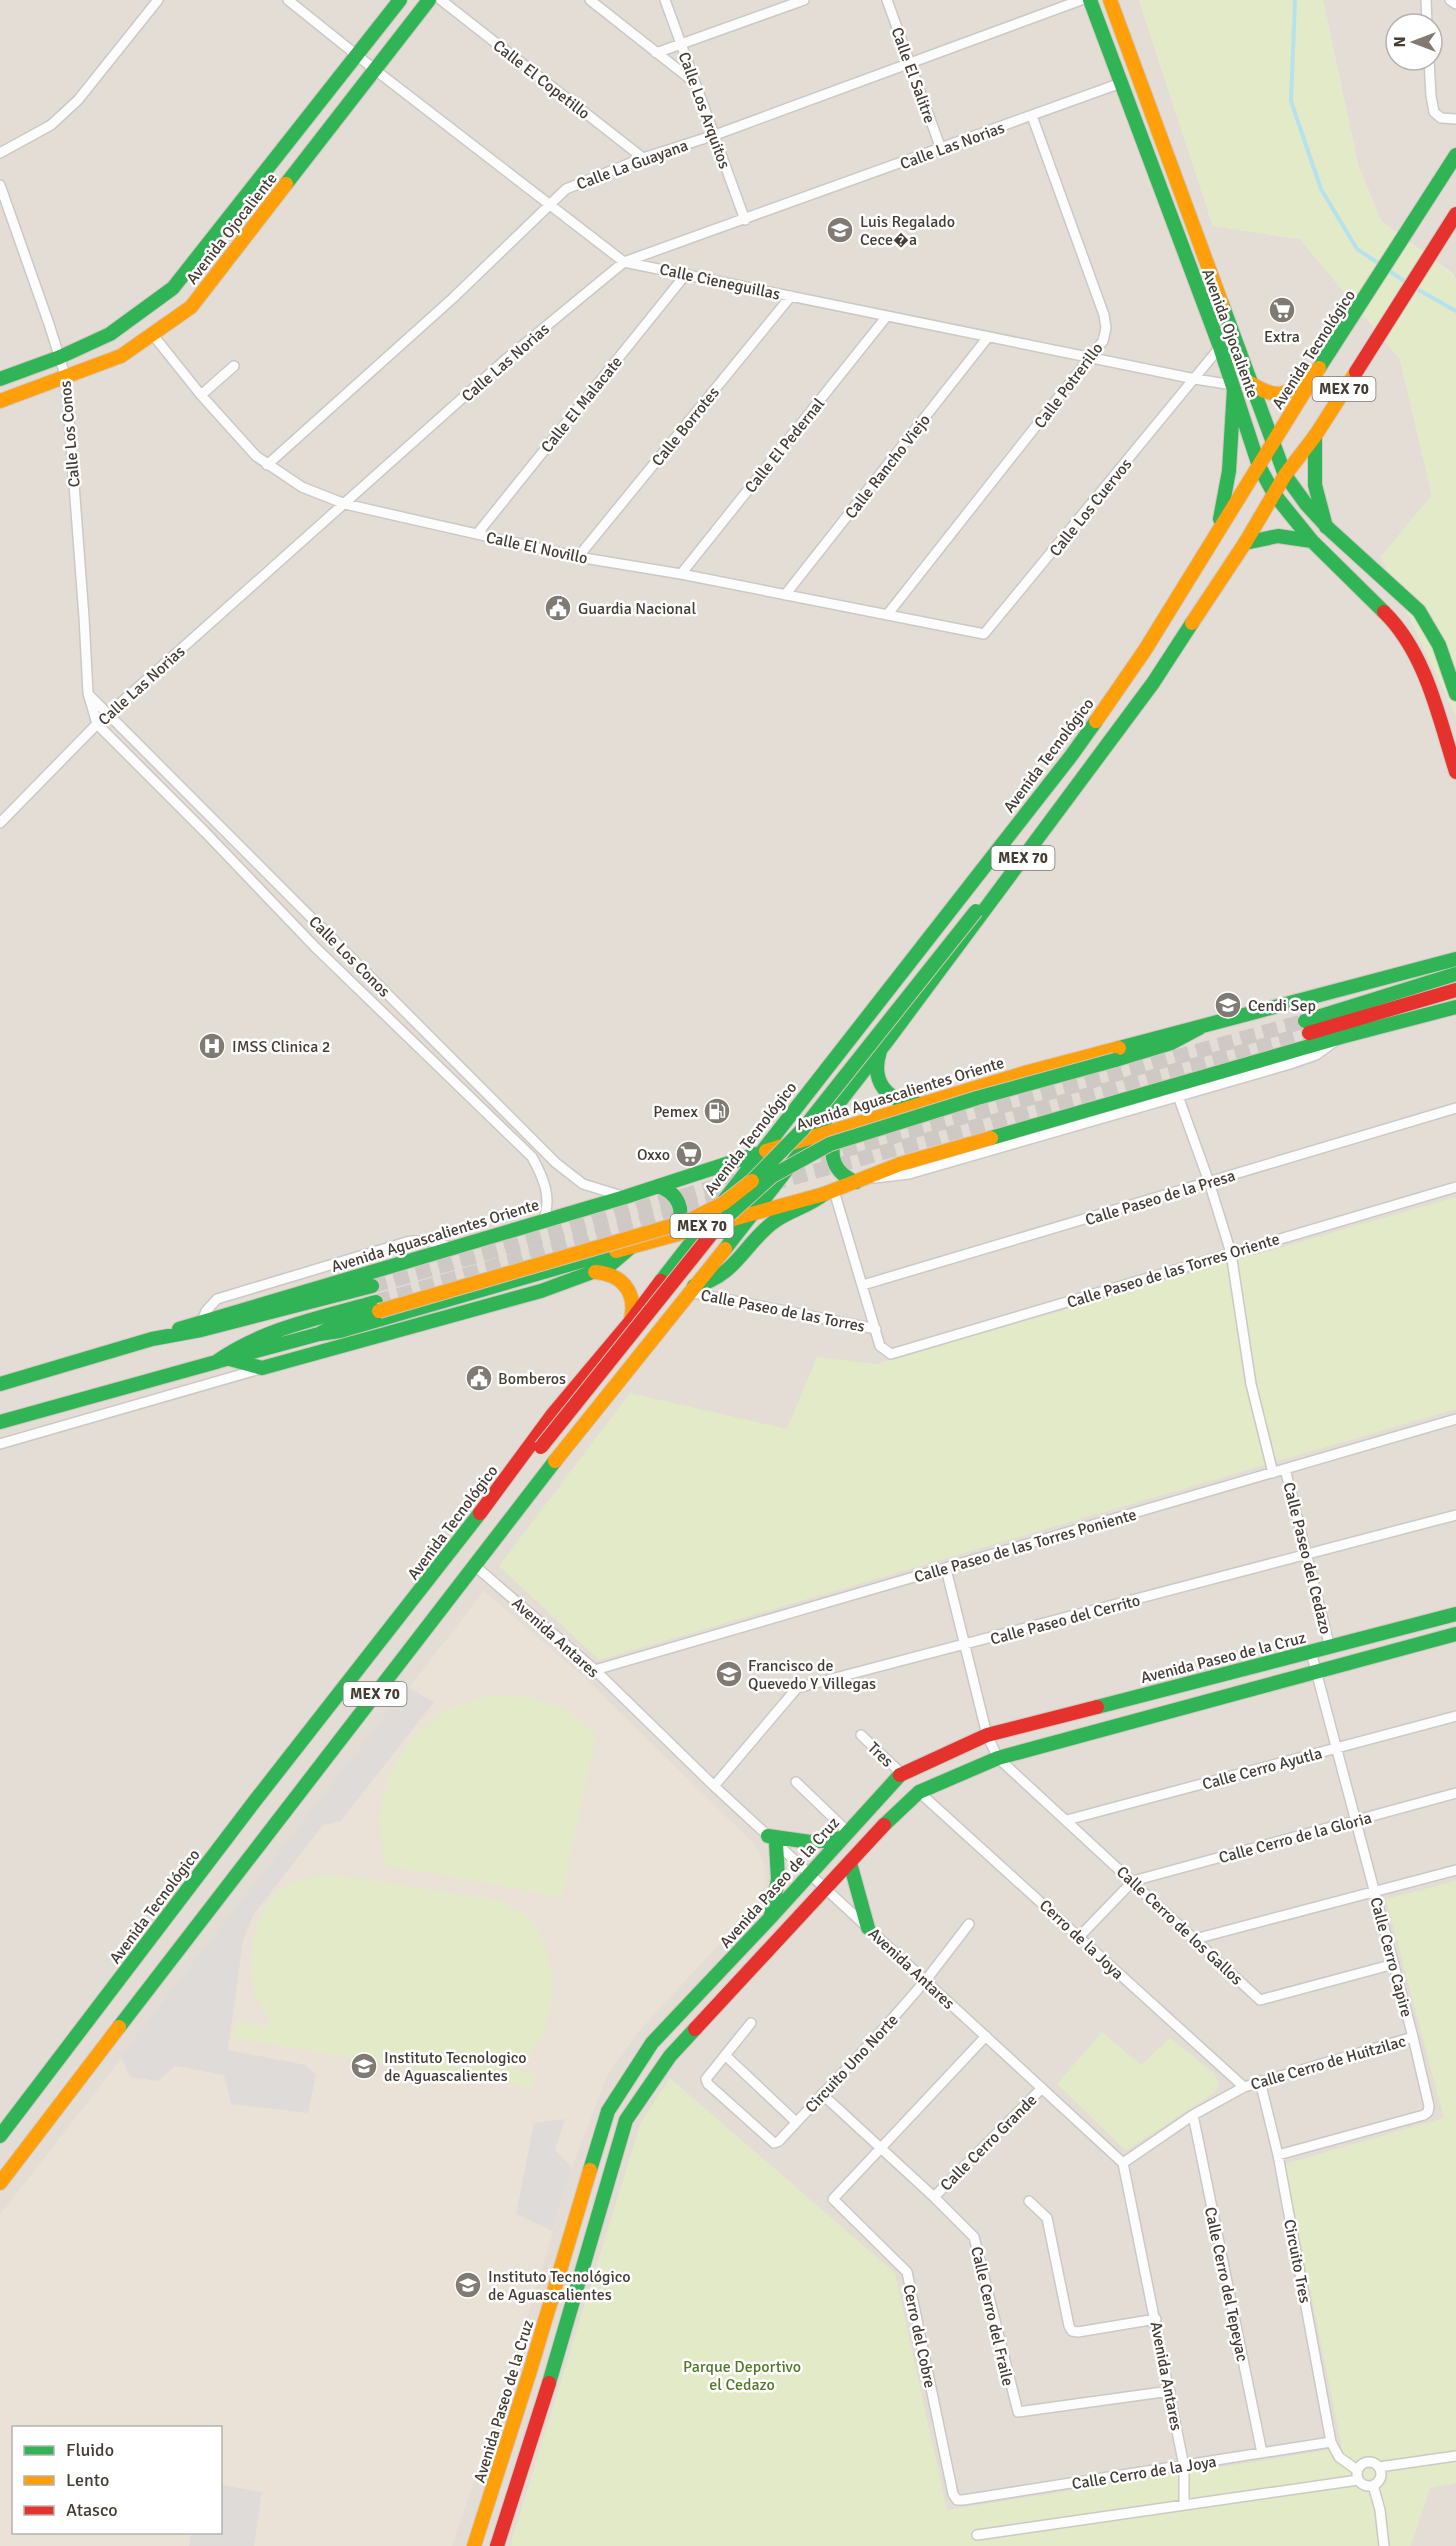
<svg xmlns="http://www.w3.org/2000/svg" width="1456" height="2546" font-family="Signika,sans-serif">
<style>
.residential{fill:#e4ddd5;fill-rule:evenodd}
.education{fill:#ebe2d7;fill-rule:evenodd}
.green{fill:#e2eac8}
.parking{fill:#dfdbd8}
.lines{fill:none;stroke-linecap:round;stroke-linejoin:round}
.stream{stroke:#b8e1ee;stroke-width:4}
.primary-tunnel{stroke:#cec9c4;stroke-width:15;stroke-dasharray:15 8;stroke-linecap:butt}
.street-casing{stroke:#ccc8c4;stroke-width:12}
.fast-casing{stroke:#d1c9c0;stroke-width:16}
.slow-casing{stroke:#d1c9c0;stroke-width:16}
.jam-casing{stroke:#d1c9c0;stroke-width:16}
.street{stroke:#fdfcfc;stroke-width:9}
.fast{stroke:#30b455;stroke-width:14}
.slow{stroke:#ff9f0a;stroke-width:14}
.jam{stroke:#e5322d;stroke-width:14}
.fast-bridge-casing{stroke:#d2c5b5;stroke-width:16;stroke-linecap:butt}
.slow-bridge-casing{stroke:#d2c5b5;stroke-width:16;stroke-linecap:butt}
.jam-bridge-casing{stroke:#d2c5b5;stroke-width:16;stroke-linecap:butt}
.fast-bridge{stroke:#30b455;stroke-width:14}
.slow-bridge{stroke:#ff9f0a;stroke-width:14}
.jam-bridge{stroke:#e5322d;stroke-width:14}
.labels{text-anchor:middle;stroke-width:5;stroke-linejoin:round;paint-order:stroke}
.shield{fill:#fff;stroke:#7d7671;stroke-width:1.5}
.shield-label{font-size:15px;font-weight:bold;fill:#453c34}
.street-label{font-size:16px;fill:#453c34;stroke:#fff}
.poi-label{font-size:16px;fill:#453c34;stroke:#fff;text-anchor:start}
.park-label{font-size:16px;fill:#517827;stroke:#fff}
</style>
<rect width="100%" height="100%" fill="#f0ece8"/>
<path class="residential" d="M 0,0 L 1139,0 L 1213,226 L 1300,239 L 1400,359 L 1432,495 L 1381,557 L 1456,716 L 1456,2546 L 0,2546 ZM 14,2428 L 220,2428 L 220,2532 L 14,2532 Z
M 1323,0 L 1456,0 L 1456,280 L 1453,274 L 1381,221 L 1358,165 ZM 1396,24 L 1432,24 L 1432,60 L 1396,60 Z"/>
<path class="education" d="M 484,1591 L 589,1682 L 752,1842 L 760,1853 L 765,1868 L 765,1885 L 759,1899 L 749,1912 L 638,2032 L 607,2076 L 572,2167 L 513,2365 L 452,2546 L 0,2546 L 0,2215 ZM 14,2428 L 220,2428 L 220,2532 L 14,2532 Z"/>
<path class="green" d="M 1139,0 L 1323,0 L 1358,165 L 1381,221 L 1453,275 L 1456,280 L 1456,716 L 1381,557 L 1432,495 L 1400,359 L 1300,239 L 1213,226 Z
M 1456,1197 L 1456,1409 L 599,1660 L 499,1566 L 630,1393 L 787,1429 L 817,1357 L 877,1364 Z
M 487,1696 L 530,1697 L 571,1712 L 596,1735 L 562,1897 L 385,1865 L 379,1817 L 389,1774 L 412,1737 L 446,1710 Z
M 323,1875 L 338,1875 L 501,1901 L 526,1915 L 540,1934 L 547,1951 L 552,1974 L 552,1996 L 545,2031 L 530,2055 L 512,2069 L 535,2074 L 532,2088 L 233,2038 L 236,2021 L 268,2027 L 271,2021 C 265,2012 258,2003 255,1992 C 247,1961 252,1907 283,1888 C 294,1881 310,1877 323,1875 Z
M 1456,1881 L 1456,2483 L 1430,2488 L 1411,2546 L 510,2546 L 641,2122 L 670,2078 L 895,2273 L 947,2510 L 1342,2448 L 1285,2164 L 1444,2118 L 1386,1899 Z
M 1102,2032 L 1141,2065 L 1170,2038 L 1215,2074 L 1219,2086 L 1214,2093 L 1126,2151 L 1057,2084 Z"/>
<path class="parking" d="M 407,1687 L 434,1702 L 340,1822 L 323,1825 L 254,1914 L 243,1940 L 228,2050 L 306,2065 L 316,2075 L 308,2113 L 231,2104 L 224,2075 L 175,2066 L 158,2081 L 130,2077 L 121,2056 Z
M 565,2119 L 555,2150 L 572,2167 L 552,2231 L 516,2214 L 534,2123 Z
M 221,2485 L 262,2492 L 254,2546 L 189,2546 L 191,2533 L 220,2532 Z"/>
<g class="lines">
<path class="stream" d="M 1295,0 L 1291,101 L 1321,189 L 1357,249 L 1381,265
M 1387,269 L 1408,284
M 1415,288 L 1456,311"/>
<path class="primary-tunnel" d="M 820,1157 L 1305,1021
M 770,1184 L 1309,1033
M 372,1286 L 745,1178
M 376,1302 L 724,1198"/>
<defs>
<path id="street" d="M 288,0 L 374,69 L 624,262 L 1195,379 L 1233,385
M 441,0 L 643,158
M 590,0 L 694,82
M 665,0 L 745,220
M 887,0 L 941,149
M 1426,0 L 1427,24
M 1450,0 L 1456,4
M 656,53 L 804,0
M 1429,60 L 1431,96 L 1434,112 L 1441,118 L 1456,119
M 0,153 L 51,125 L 78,100 L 158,0
M 0,185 L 49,324 L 66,378 L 84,617 L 88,693 L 97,724 L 205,832 L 315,947 L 532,1157 C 543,1177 552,1197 544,1219
M 153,335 L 201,395 L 256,456 L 302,487 L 345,504 L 578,557 L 681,574 L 984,634 L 1220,347
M 201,395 L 234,366
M 267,465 L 453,298 L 566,189 L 643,158 L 715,135 L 1081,0
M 477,534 L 686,274
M 578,557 L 791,296
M 681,574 L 887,316
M 785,595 L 988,337
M 887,615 L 1103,341 L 1106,328 L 1104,315 L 1032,116
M 89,695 L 556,1163 L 583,1184 L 622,1196
M 0,823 L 97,724 L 505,360 L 624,262 L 1121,83
M 1178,1096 L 1209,1182 L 1231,1253 L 1251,1384 L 1273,1473
M 875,1178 L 909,1174 L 1290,1064 L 1316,1055 L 1334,1042
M 834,1191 L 880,1346 L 891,1354 L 1456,1187
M 863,1285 L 1456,1108
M 689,1292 L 876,1329
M 202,1321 L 206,1311 L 217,1299 L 410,1241 L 428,1241 L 451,1247
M 0,1444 L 260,1369
M 1285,1469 L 1330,1648
M 474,1565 L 595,1670 L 714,1786 L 1123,2163 L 1184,2466 L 1184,2505
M 946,1569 L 987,1735 L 998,1758 L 1260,2000 L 1394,1964
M 595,1670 L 1456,1419
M 861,1735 L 901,1773
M 796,1782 L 847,1831
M 714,1786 L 797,1688 L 1456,1515
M 919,1792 L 1244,2087
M 1067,1820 L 1456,1716
M 1079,1937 L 1133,1881 L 1456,1793
M 1195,1939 L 1456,1870
M 751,2023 L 706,2079 L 708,2084 L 774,2143 L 779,2141 L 879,2034 L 926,1980 L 969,1924
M 986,2036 L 833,2199 L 907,2272 L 953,2494 L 957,2500 L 963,2500 L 1331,2442
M 725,2055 L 796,2122
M 1260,2081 L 1278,2155 L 1331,2442 L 1339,2457 L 1357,2470
M 822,2094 L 934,2197 L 974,2237 L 1018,2412 L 1170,2391
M 1193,2115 L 1262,2453
M 1278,2155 L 1424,2115 L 1428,2112 L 1429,2106 L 1413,2037 L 1311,1652
M 1123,2163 L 1193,2115 L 1244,2087 L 1413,2037
M 934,2197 L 1042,2088
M 1029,2201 L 1047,2218 L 1069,2326 L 1072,2331 L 1078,2332 L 1156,2319
M1357 2474a12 12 0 1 1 24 0a12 12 0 1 1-24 0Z
M 1379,2467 L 1456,2456
M 1373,2485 L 1380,2510 L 1384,2546
M 977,2535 L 1358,2480"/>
<path id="fast" d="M 1090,0 L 1220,347 L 1259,466 L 1274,494 L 1312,541 L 1384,612
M 286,184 L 429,0
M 1222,304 L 1285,475 L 1306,504 L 1329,529 L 1419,611 L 1439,645 L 1456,694
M 1319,368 L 1456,155
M 0,379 L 60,357 L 110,334 L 173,288 L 400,0
M 1315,436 L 1315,485 L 1326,527
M 1220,519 L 1229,471 L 1234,389
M 1245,543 L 1278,536 L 1312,541
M 1305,1021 L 1456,974
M 1119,1048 L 1456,959
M 880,1051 C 870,1082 887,1102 919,1104
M 1115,1060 L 1171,1043 L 1201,1027
M 837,1134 C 827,1155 834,1173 856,1182
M 991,1138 L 1341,1037 L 1456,1007
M 658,1186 C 679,1193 686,1211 676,1231
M 725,1249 L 887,1041 L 1153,683 L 1192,623
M 661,1281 L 1071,756 L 1096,721
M 694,1286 C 736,1277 744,1243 775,1221 C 791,1210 809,1206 824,1194
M 179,1329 L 625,1197 L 766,1151
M 319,1334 L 338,1324 L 379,1311
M 230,1359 L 262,1368 L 541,1291 L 609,1266 L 631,1247
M 219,1361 L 319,1334 L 340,1331 L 616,1251
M 0,1384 L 152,1339 L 201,1330 L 372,1286
M 0,1422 L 216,1362 C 262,1329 322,1317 376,1302
M 1097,1707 L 1456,1614
M 884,1825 L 919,1792 L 998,1758 L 1456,1634
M 768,1836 L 810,1842 L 842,1838
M 850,1863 L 868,1928
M 771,1915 L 778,1879 L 776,1843
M 119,2027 L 555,1461
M 0,2136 L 254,1802 L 480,1513
M 590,2170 L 608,2111 L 652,2043 L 770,1918 L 900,1775
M 549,2383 L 626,2120 L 670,2056 L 695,2029"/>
<path id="slow" d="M 1110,0 L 1222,304
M 1250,383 C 1277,400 1285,396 1310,378
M 0,401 L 121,356 L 191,307 L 286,184
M 1192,623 L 1245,543 L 1285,475 L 1315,436 L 1356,372
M 1096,721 L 1145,650 L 1319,368
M 766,1151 L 1028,1072 L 1119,1048
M 616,1251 L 824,1194 L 900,1164 L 991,1138
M 595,1272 C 622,1274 637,1292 631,1319
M 555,1461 L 725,1249
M 0,2183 L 119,2027
M 474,2546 L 530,2371 L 590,2170"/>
<path id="jam" d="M 1356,372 L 1456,214
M 1384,612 C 1426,653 1439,718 1456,772
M 1309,1033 L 1456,990
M 480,1513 L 553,1414 L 631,1321 L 661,1281
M 900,1775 L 987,1735 L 1097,1707
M 695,2029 L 884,1825
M 497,2546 L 549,2383"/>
</defs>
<use href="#street" class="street-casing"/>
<use href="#fast" class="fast-casing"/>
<use href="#slow" class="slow-casing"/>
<use href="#jam" class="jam-casing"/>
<use href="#street" class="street"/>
<use href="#fast" class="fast"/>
<use href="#slow" class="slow"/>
<use href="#jam" class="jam"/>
<defs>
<path id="fast-bridge" d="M 752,1181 L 803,1129 L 976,911
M 721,1222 L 772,1176 L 830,1144 L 977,1098 L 1115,1060"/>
<path id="slow-bridge" d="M 379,1311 L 688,1221 L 724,1203 L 752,1181"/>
<path id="jam-bridge" d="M 541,1447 L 721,1222"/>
</defs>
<use href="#fast-bridge" class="fast-bridge-casing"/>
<use href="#slow-bridge" class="slow-bridge-casing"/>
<use href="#jam-bridge" class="jam-bridge-casing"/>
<use href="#fast-bridge" class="fast-bridge"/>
<use href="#slow-bridge" class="slow-bridge"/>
<use href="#jam-bridge" class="jam-bridge"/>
</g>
<defs>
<symbol id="school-disc" viewBox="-11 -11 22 22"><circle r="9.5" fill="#817a73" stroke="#fff"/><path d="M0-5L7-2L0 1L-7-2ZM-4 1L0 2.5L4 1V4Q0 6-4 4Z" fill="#fff"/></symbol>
<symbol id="supermarket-disc" viewBox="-11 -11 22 22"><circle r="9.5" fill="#817a73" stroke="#fff"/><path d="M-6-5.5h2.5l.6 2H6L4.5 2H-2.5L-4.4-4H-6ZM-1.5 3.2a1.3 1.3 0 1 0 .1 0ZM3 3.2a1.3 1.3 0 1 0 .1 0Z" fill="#fff"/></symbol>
<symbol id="civic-disc" viewBox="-11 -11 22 22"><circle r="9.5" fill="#817a73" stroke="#fff"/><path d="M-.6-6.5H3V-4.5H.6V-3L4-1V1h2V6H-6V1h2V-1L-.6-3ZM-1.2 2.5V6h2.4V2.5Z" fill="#fff"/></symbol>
<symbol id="hospital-disc" viewBox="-11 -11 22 22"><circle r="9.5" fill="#817a73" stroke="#fff"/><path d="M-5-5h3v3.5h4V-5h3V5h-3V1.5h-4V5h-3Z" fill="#fff"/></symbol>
<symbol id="fuel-disc" viewBox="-11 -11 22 22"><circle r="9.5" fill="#817a73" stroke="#fff"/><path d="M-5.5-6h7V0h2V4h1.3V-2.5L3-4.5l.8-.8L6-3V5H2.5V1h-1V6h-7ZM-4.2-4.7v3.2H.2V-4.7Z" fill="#fff"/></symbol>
<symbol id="university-disc" viewBox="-11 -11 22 22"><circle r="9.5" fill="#817a73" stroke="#fff"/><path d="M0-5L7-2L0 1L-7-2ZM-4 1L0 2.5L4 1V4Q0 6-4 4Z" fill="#fff"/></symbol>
</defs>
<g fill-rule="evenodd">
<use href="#school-disc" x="825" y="215" width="30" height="30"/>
<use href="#supermarket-disc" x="1267" y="295" width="30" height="30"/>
<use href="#civic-disc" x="543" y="593" width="30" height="30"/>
<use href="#school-disc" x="1213" y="990" width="30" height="30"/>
<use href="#hospital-disc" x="197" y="1031" width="30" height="30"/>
<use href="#fuel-disc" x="702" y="1096" width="30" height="30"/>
<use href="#supermarket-disc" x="674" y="1139" width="30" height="30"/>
<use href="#civic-disc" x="464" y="1363" width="30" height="30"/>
<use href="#school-disc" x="714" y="1659" width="30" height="30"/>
<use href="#university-disc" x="349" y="2051" width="30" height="30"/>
<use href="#university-disc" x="453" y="2270" width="30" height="30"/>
</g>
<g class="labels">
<g class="shield">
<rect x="1312.5" y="377" width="63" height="24" rx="4.5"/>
<rect x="991.5" y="846" width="63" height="24" rx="4.5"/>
<rect x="670.5" y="1214" width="63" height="24" rx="4.5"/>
<rect x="343.5" y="1682" width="63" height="24" rx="4.5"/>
</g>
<g class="shield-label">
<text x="1344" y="394">MEX 70</text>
<text x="1023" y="863">MEX 70</text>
<text x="702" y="1231">MEX 70</text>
<text x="375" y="1699">MEX 70</text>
</g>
<g class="street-label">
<text transform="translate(914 75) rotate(70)" y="6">Calle El Salitre</text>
<text transform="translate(542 79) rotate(38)" y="6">Calle El Copetillo</text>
<text transform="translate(705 110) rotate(70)" y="6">Calle Los Arquitos</text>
<text transform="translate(952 145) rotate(-20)" y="6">Calle Las Norias</text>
<text transform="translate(632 164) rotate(-20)" y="6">Calle La Guayana</text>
<text transform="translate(231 228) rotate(-52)" y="6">Avenida Ojocaliente</text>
<text transform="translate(720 281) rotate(12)" y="6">Calle Cieneguillas</text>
<text transform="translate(1231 333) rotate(70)" y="6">Avenida Ojocaliente</text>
<text transform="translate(1313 349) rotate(-57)" y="6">Avenida Tecnológico</text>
<text transform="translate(505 362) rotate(-41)" y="6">Calle Las Norias</text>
<text transform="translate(1068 385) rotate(-53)" y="6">Calle Potrerillo</text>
<text transform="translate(581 404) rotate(-51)" y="6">Calle El Malacate</text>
<text transform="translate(685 426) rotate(-51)" y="6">Calle Borrotes</text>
<text transform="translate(69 434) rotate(-95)" y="6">Calle Los Conos</text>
<text transform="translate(784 445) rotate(-51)" y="6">Calle El Pedernal</text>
<text transform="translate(887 466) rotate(-52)" y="6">Calle Rancho Viejo</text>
<text transform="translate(1090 507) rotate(-51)" y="6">Calle Los Cuervos</text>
<text transform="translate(537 547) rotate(12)" y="6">Calle El Novillo</text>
<text transform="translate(141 685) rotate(-42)" y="6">Calle Las Norias</text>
<text transform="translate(1048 755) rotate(-53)" y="6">Avenida Tecnológico</text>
<text transform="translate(350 956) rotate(45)" y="6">Calle Los Conos</text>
<text transform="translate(900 1093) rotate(-17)" y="6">Avenida Aguascalientes Oriente</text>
<text transform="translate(750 1138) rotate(-52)" y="6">Avenida Tecnológico</text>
<text transform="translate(1160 1197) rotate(-17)" y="6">Calle Paseo de la Presa</text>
<text transform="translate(435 1235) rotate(-17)" y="6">Avenida Aguascalientes Oriente</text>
<text transform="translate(1173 1270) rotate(-17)" y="6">Calle Paseo de las Torres Oriente</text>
<text transform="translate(783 1310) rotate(11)" y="6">Calle Paseo de las Torres</text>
<text transform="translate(452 1522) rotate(-53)" y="6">Avenida Tecnológico</text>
<text transform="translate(1025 1545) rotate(-16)" y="6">Calle Paseo de las Torres Poniente</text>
<text transform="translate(1308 1558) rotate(76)" y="6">Calle Paseo del Cedazo</text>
<text transform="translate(1065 1619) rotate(-15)" y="6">Calle Paseo del Cerrito</text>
<text transform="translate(556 1637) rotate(42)" y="6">Avenida Antares</text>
<text transform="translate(1223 1657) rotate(-14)" y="6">Avenida Paseo de la Cruz</text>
<text transform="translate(881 1754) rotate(44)" y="6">Tres</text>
<text transform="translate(1262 1768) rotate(-15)" y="6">Calle Cerro Ayutla</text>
<text transform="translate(1295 1837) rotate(-15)" y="6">Calle Cerro de la Gloria</text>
<text transform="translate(779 1882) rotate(-48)" y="6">Avenida Paseo de la Cruz</text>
<text transform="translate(154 1906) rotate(-53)" y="6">Avenida Tecnológico</text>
<text transform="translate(1180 1925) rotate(43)" y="6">Calle Cerro de los Gallos</text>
<text transform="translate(1082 1939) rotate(43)" y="6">Cerro de la Joya</text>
<text transform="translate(1392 1957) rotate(75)" y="6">Calle Cerro Capire</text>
<text transform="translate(912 1968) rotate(43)" y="6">Avenida Antares</text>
<text transform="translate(1328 2062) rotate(-16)" y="6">Calle Cerro de Huitzilac</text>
<text transform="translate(851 2063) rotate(-47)" y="6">Circuito Uno Norte</text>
<text transform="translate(988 2142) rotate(-45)" y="6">Calle Cerro Grande</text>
<text transform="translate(1298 2261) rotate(79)" y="6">Circuito Tres</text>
<text transform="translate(1227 2284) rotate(78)" y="6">Calle Cerro del Tepeyac</text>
<text transform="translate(993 2316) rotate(77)" y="6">Calle Cerro del Fraile</text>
<text transform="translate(920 2336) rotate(78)" y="6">Cerro del Cobre</text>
<text transform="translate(1167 2376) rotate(79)" y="6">Avenida Antares</text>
<text transform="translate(503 2401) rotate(-73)" y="6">Avenida Paseo de la Cruz</text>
<text transform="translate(1144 2472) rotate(-9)" y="6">Calle Cerro de la Joya</text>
</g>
<g class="poi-label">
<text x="860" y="227">Luis Regalado<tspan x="860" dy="18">Cece�a</tspan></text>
<text x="1282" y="342" text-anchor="middle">Extra</text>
<text x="578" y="614">Guardia Nacional</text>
<text x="1248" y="1011">Cendi Sep</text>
<text x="232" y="1052">IMSS Clinica 2</text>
<text x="698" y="1117" text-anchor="end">Pemex</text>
<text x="670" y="1160" text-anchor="end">Oxxo</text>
<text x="498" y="1384">Bomberos</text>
<text x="748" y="1671">Francisco de<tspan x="748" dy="18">Quevedo Y Villegas</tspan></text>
<text x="384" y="2063">Instituto Tecnologico<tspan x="384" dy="18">de Aguascalientes</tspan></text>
<text x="488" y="2282">Instituto Tecnológico<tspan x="488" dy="18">de Aguascalientes</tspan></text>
</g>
<g class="park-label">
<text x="742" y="2372">Parque Deportivo<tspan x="742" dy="18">el Cedazo</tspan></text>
</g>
</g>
<rect x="12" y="2426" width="210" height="108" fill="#ffffff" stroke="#b5b1ae" stroke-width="1.5"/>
<rect x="24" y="2446" width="30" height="9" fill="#30b455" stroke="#b5b1ae" stroke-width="1.5"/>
<text x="66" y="2456" font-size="18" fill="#453c34">Fluido</text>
<rect x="24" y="2476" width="30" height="9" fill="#ff9f0a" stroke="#b5b1ae" stroke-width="1.5"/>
<text x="66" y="2486" font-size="18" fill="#453c34">Lento</text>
<rect x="24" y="2506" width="30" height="9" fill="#e5322d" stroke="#b5b1ae" stroke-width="1.5"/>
<text x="66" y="2516" font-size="18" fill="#453c34">Atasco</text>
<g transform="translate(1414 42) rotate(270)"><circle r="28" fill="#ffffff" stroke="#b5b1ae" stroke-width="1.5"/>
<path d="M0-4.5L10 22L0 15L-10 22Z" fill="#817a73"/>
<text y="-9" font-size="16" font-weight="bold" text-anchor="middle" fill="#453c34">N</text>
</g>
</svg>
